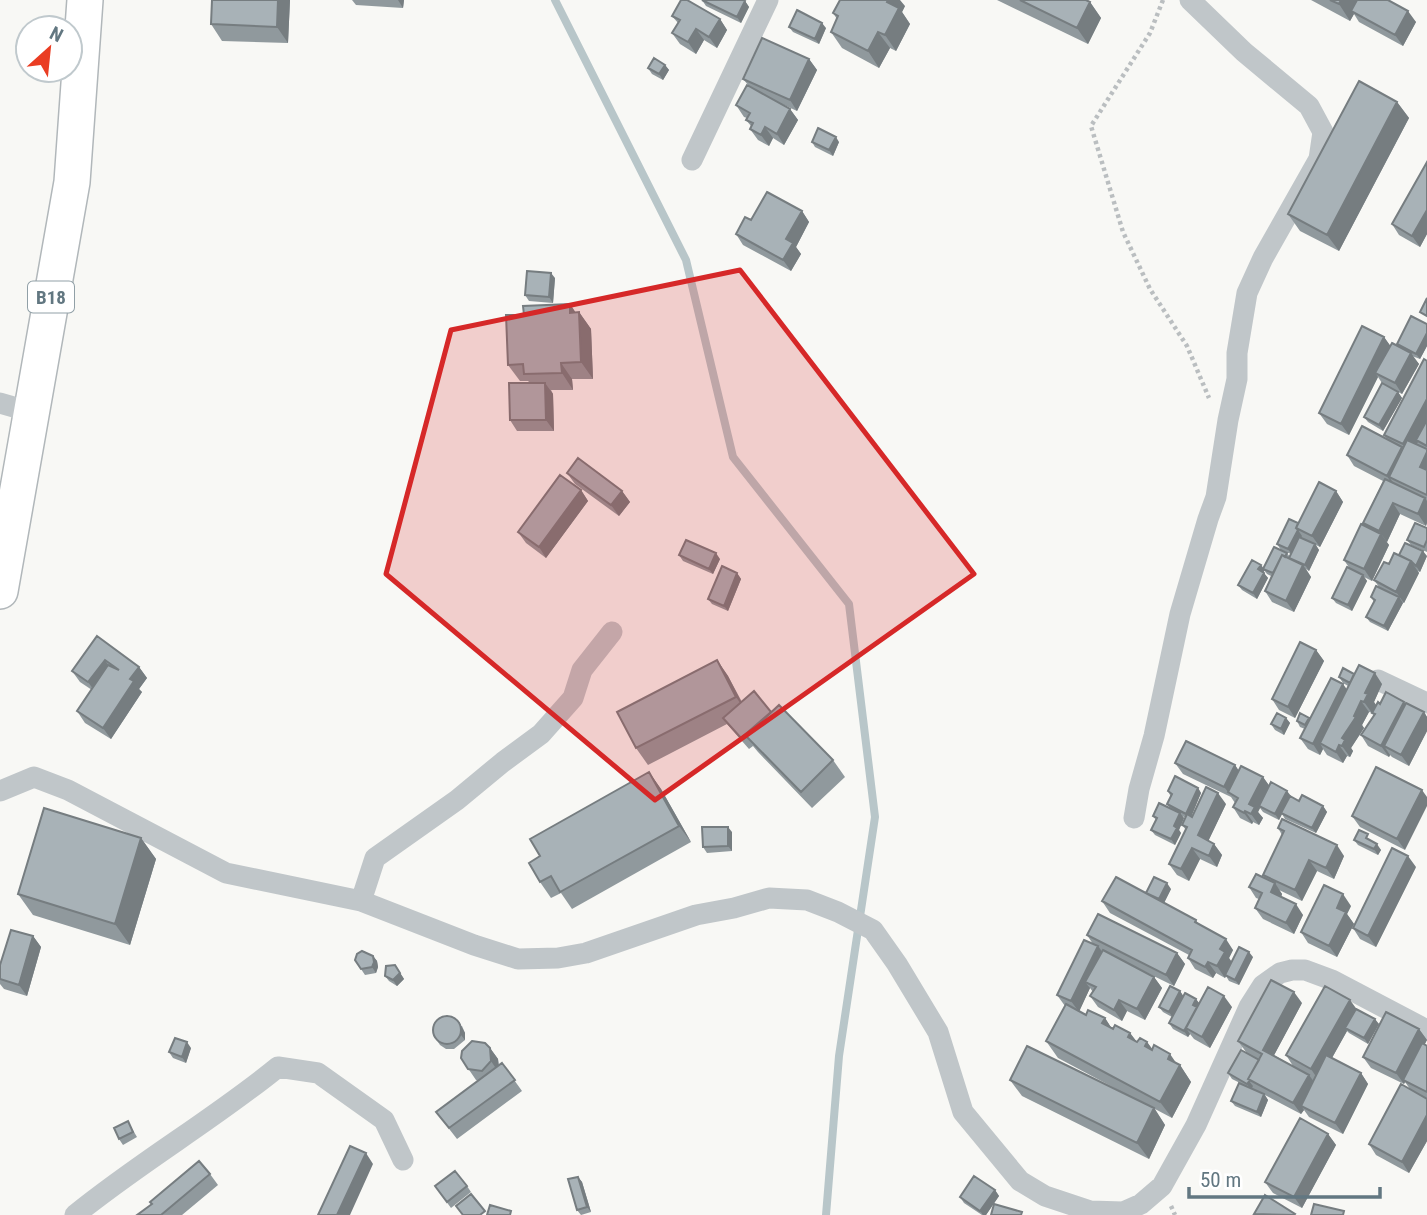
<svg xmlns="http://www.w3.org/2000/svg" width="1427" height="1215" font-family="'Roboto Condensed',sans-serif">
<style>
.lines{fill:none;stroke-linecap:round;stroke-linejoin:round}
.stream{stroke:#b8c6c9;stroke-width:8}
.trunk-casing{stroke:#b1b7ba;stroke-width:38}
.path{stroke:#babec0;stroke-width:4.5;stroke-dasharray:3.5 3.5;stroke-linecap:butt}
.minor{stroke:#c0c6c9;stroke-width:21}
.trunk{stroke:#fff;stroke-width:35}
.wall{fill:#90999d}
.shaded-wall{fill:#767d80}
.building{fill:#a8b2b7;stroke:#767d80;stroke-width:2}
.marked{fill:#d62828;fill-opacity:0.2;stroke:#d62828;stroke-width:5;stroke-linejoin:round}
.labels{text-anchor:middle;stroke-width:7;stroke-linejoin:round;paint-order:stroke}
.shield{fill:#fff;stroke:#91a0a7;stroke-width:2}
.shield-label{font-size:19px;font-weight:bold;fill:#627781}
</style>
<rect width="100%" height="100%" fill="#f8f8f5"/>
<g class="lines">
<path class="stream" d="M 555,0 L 686,260 L 733,457 L 849,604 L 875,817 L 839,1056 L 826,1215"/>
<defs>
<path id="trunk" d="M 0,591 L 72,182 L 85,0"/>
</defs>
<use href="#trunk" class="trunk-casing"/>
<path class="path" d="M 1163,0 L 1150,33 L 1091,126 L 1123,232 L 1150,289 L 1187,346 L 1209,398
M 1171,1206 L 1175,1215"/>
<path class="minor" d="M 692,160 L 768,0
M 0,403 L 31,412
M 1378,680 L 1427,703
M 0,791 L 34,777 L 68,790 L 226,873 L 361,901 L 474,945 L 518,959 L 558,958 L 586,953 L 696,915 L 734,908 L 769,898 L 807,900 L 838,912 L 873,930 L 897,964 L 938,1032 L 963,1112 L 1020,1181 L 1045,1196 L 1090,1211 L 1123,1212 L 1141,1204 L 1162,1186 L 1196,1125 L 1249,1007 L 1263,985 L 1280,973 L 1292,970 L 1305,970 L 1332,980 L 1427,1030
M 1134,818 L 1139,789 L 1154,736 L 1180,614 L 1208,519 L 1216,497 L 1228,420 L 1237,379 L 1237,353 L 1247,293 L 1263,258 L 1319,159 L 1323,132 L 1309,106 L 1244,52 L 1190,0
M 361,901 L 375,858 L 457,800 L 503,762 L 541,734 L 573,698 L 582,670 L 612,632
M 75,1215 C 140,1162 213,1120 278,1067 L 318,1073 L 384,1120 L 403,1160"/>
<use href="#trunk" class="trunk"/>
</g>
<path class="wall" d="M 212,0 L 290,0 L 288,43 L 222,41 L 211,24 Z
M 352,0 L 404,0 L 403,8 L 356,5 Z
M 702,0 L 745,1 L 749,7 L 741,23 L 706,6 Z
M 997,0 L 1086,0 L 1090,2 L 1101,18 L 1088,44 Z
M 1311,0 L 1388,0 L 1416,22 L 1403,46 L 1359,22 L 1354,14 L 1350,21 Z
M 905,6 L 902,12 L 910,24 L 896,51 L 890,48 L 879,68 L 842,48 L 831,32 L 837,19 L 833,13 Z
M 672,16 L 720,19 L 727,30 L 717,48 L 704,40 L 696,54 L 680,44 L 672,33 L 678,23 Z
M 789,27 L 826,28 L 819,44 L 793,32 Z
M 809,59 L 817,70 L 797,111 L 782,104 L 790,109 L 798,120 L 784,145 L 773,138 L 769,146 L 758,140 L 750,129 L 751,126 L 746,120 L 747,118 L 744,117 L 736,105 L 749,86 L 743,79 Z
M 665,65 L 669,70 L 663,80 L 652,74 L 648,68 Z
M 1397,102 L 1409,118 L 1339,251 L 1300,231 L 1288,214 Z
M 812,142 L 839,142 L 833,156 L 815,147 Z
M 1427,162 L 1427,234 L 1420,247 L 1399,235 L 1392,224 Z
M 802,211 L 809,222 L 796,247 L 801,254 L 791,271 L 743,245 L 736,234 L 751,220 Z
M 555,278 L 553,303 L 529,301 L 525,295 Z
M 570,304 L 576,313 L 579,312 L 591,329 L 593,379 L 572,379 L 573,390 L 551,390 L 553,394 L 554,431 L 517,431 L 510,420 L 530,383 L 528,381 L 520,381 L 508,365 L 524,315 Z
M 1427,324 L 1427,346 L 1420,359 L 1412,356 L 1419,364 L 1402,394 L 1398,392 L 1402,398 L 1383,431 L 1368,422 L 1364,417 L 1382,383 L 1378,377 L 1349,435 L 1327,424 L 1319,413 L 1384,337 L 1390,346 L 1399,347 L 1397,344 Z
M 1427,361 L 1427,523 L 1426,526 L 1400,514 L 1387,542 L 1386,541 L 1389,545 L 1372,581 L 1364,577 L 1367,581 L 1352,611 L 1336,603 L 1332,598 L 1350,569 L 1344,560 L 1366,527 L 1363,523 L 1383,481 L 1354,466 L 1347,455 L 1387,439 L 1384,435 Z
M 567,473 L 622,491 L 630,502 L 619,516 L 575,484 Z
M 581,490 L 588,501 L 546,558 L 526,543 L 518,532 Z
M 1336,491 L 1343,502 L 1320,547 L 1316,545 L 1319,550 L 1309,571 L 1306,569 L 1311,577 L 1294,612 L 1272,602 L 1265,591 L 1271,576 L 1267,574 L 1264,570 L 1263,572 L 1268,578 L 1257,599 L 1242,590 L 1238,585 L 1287,553 L 1290,557 L 1291,554 L 1281,550 L 1277,544 L 1298,523 Z
M 1427,528 L 1427,552 L 1411,545 L 1407,540 Z
M 679,555 L 720,559 L 713,574 L 683,561 Z
M 1399,555 L 1427,556 L 1420,572 L 1418,571 L 1419,573 L 1404,603 L 1402,602 L 1403,603 L 1388,631 L 1370,622 L 1366,617 L 1374,602 L 1371,597 L 1379,587 L 1374,580 Z
M 737,573 L 741,579 L 728,611 L 712,604 L 708,599 Z
M 97,636 L 139,667 L 147,678 L 139,689 L 142,692 L 111,739 L 85,723 L 77,711 L 92,690 L 80,682 L 72,671 Z
M 1316,650 L 1324,661 L 1295,718 L 1279,710 L 1272,699 Z
M 717,660 L 728,676 L 742,702 L 772,712 L 833,760 L 845,777 L 812,808 L 758,752 L 753,746 L 749,749 L 727,724 L 648,765 L 636,748 Z
M 1354,674 L 1382,684 L 1374,702 L 1376,705 L 1372,713 L 1380,704 L 1406,704 L 1424,712 L 1427,717 L 1427,731 L 1409,766 L 1392,757 L 1390,755 L 1389,757 L 1368,746 L 1361,735 L 1374,716 L 1372,713 L 1369,712 L 1362,725 L 1364,728 L 1351,748 L 1353,751 L 1350,757 L 1347,756 L 1343,763 L 1327,755 L 1323,749 L 1320,755 L 1308,749 L 1300,738 L 1305,729 L 1300,727 L 1297,721 L 1310,719 L 1347,689 L 1348,686 L 1343,683 L 1339,677 Z
M 1286,718 L 1290,723 L 1284,735 L 1275,730 L 1271,724 Z
M 1175,763 L 1235,765 L 1239,771 L 1263,777 L 1269,786 L 1299,801 L 1323,806 L 1327,812 L 1316,833 L 1285,819 L 1282,814 L 1279,820 L 1263,812 L 1260,808 L 1258,812 L 1263,818 L 1259,825 L 1253,822 L 1252,824 L 1240,818 L 1233,807 L 1235,803 L 1231,797 L 1183,774 Z
M 1376,767 L 1405,850 L 1360,827 L 1352,816 Z
M 649,772 L 661,789 L 691,842 L 572,909 L 561,893 L 551,898 L 540,882 L 540,856 Z
M 1198,788 L 1201,793 L 1191,816 L 1192,817 L 1226,804 L 1208,841 L 1214,844 L 1222,855 L 1217,867 L 1200,859 L 1189,881 L 1177,875 L 1169,864 L 1186,830 L 1182,825 L 1186,818 L 1182,816 L 1184,818 L 1179,830 L 1181,833 L 1175,845 L 1155,835 L 1151,830 L 1156,820 L 1153,816 L 1170,808 L 1167,804 L 1171,797 L 1168,791 Z
M 1278,828 L 1344,856 L 1334,879 L 1317,871 L 1302,901 L 1279,890 L 1282,894 L 1281,897 L 1303,915 L 1294,934 L 1263,919 L 1255,908 L 1259,899 L 1256,898 L 1249,887 L 1266,879 L 1263,875 L 1282,835 Z
M 732,832 L 732,851 L 707,853 L 703,847 Z
M 141,838 L 156,859 L 130,945 L 33,915 L 18,894 Z
M 1354,840 L 1371,840 L 1371,841 L 1381,850 L 1378,855 L 1358,845 Z
M 1416,867 L 1376,947 L 1360,939 L 1353,928 Z
M 1171,889 L 1164,903 L 1196,920 L 1199,925 L 1233,950 L 1229,958 L 1232,962 L 1253,957 L 1239,985 L 1229,981 L 1226,976 L 1225,978 L 1216,973 L 1213,978 L 1195,969 L 1188,958 L 1189,955 L 1110,913 L 1102,901 Z
M 1351,906 L 1347,914 L 1354,924 L 1337,957 L 1308,943 L 1301,932 Z
M 1087,935 L 1177,953 L 1185,964 L 1174,986 L 1115,957 L 1154,977 L 1162,988 L 1145,1020 L 1127,1011 L 1122,1021 L 1098,1007 L 1090,996 L 1093,992 L 1090,988 L 1079,1011 L 1086,1015 L 1105,1018 L 1112,1029 L 1130,1033 L 1137,1042 L 1147,1042 L 1152,1049 L 1180,1065 L 1191,1082 L 1172,1118 L 1155,1109 L 1165,1125 L 1149,1159 L 1022,1096 L 1010,1080 L 1139,1101 L 1058,1058 L 1046,1041 L 1065,1006 L 1057,995 L 1093,944 Z
M 33,936 L 41,947 L 27,996 L 4,989 L 0,984 L 0,979 Z
M 373,956 L 377,961 L 378,967 L 376,973 L 365,975 L 361,969 Z
M 395,965 L 404,979 L 397,986 L 389,981 L 385,976 Z
M 1180,991 L 1183,996 L 1199,1003 L 1232,1007 L 1210,1048 L 1194,1039 L 1190,1034 L 1188,1037 L 1173,1029 L 1169,1023 L 1172,1017 L 1163,1012 L 1159,1007 Z
M 1302,1003 L 1274,1055 L 1293,1066 L 1286,1055 L 1356,1009 L 1379,1024 L 1368,1044 L 1349,1033 L 1347,1031 L 1332,1058 L 1361,1073 L 1368,1084 L 1343,1134 L 1309,1117 L 1304,1110 L 1301,1114 L 1265,1095 L 1268,1100 L 1261,1117 L 1235,1106 L 1231,1101 L 1242,1084 L 1232,1079 L 1228,1073 L 1246,1052 L 1238,1041 Z
M 462,1026 L 465,1033 L 465,1040 L 454,1049 L 446,1049 L 440,1045 L 436,1039 Z
M 1419,1029 L 1427,1040 L 1424,1045 L 1427,1046 L 1427,1141 L 1409,1173 L 1376,1155 L 1369,1144 L 1410,1089 L 1405,1082 L 1404,1084 L 1371,1068 L 1363,1057 Z
M 191,1048 L 186,1063 L 173,1058 L 169,1052 Z
M 490,1048 L 498,1059 L 499,1065 L 502,1063 L 522,1091 L 457,1139 L 436,1112 L 478,1081 L 476,1080 L 461,1058 Z
M 131,1127 L 137,1137 L 123,1145 L 119,1139 Z
M 1328,1134 L 1336,1145 L 1302,1208 L 1273,1193 L 1265,1182 Z
M 210,1174 L 218,1185 L 182,1215 L 137,1215 Z
M 578,1177 L 582,1182 L 591,1212 L 581,1215 L 577,1210 Z
M 435,1186 L 467,1186 L 471,1192 L 451,1208 Z
M 995,1190 L 999,1196 L 986,1215 L 982,1215 L 964,1203 L 960,1197 Z"/>
<path class="shaded-wall" d="M 278,0 L 290,0 L 288,43 L 277,27 Z
M 398,0 L 404,0 L 403,8 Z
M 888,0 L 900,0 L 905,6 L 902,12 L 910,24 L 896,51 L 885,35 Z
M 1341,0 L 1361,0 L 1351,11 L 1354,14 L 1350,21 L 1339,4 Z
M 745,1 L 749,7 L 741,23 L 737,17 Z
M 1090,2 L 1101,18 L 1088,44 L 1077,28 Z
M 1408,11 L 1416,22 L 1403,46 L 1395,35 Z
M 720,19 L 727,30 L 717,48 L 709,37 Z
M 822,23 L 826,28 L 819,44 L 815,39 Z
M 696,29 L 704,40 L 696,54 L 688,42 Z
M 878,32 L 890,48 L 879,68 L 868,51 Z
M 809,59 L 817,70 L 797,111 L 790,100 Z
M 665,65 L 669,70 L 663,80 L 659,74 Z
M 1397,102 L 1409,118 L 1339,251 L 1327,235 Z
M 790,109 L 798,120 L 784,145 L 777,134 Z
M 765,127 L 773,138 L 769,146 L 761,135 Z
M 836,137 L 839,142 L 833,156 L 829,150 Z
M 1427,210 L 1427,234 L 1420,247 L 1412,236 Z
M 802,211 L 809,222 L 796,247 L 801,254 L 791,271 L 783,260 L 786,239 Z
M 551,273 L 555,278 L 553,303 L 549,297 Z
M 570,304 L 579,318 L 579,312 L 591,329 L 593,379 L 581,362 L 570,313 Z
M 1427,333 L 1427,346 L 1420,359 L 1416,354 Z
M 1384,337 L 1392,348 L 1375,373 L 1378,377 L 1349,435 L 1341,424 Z
M 1411,353 L 1419,364 L 1402,394 L 1395,383 Z
M 561,363 L 572,379 L 573,390 L 562,373 Z
M 545,383 L 553,394 L 554,431 L 546,420 Z
M 1398,392 L 1402,398 L 1383,431 L 1379,425 Z
M 1427,399 L 1427,425 L 1416,440 L 1418,442 L 1411,455 L 1403,444 Z
M 1402,447 L 1410,458 L 1389,477 L 1395,485 L 1394,487 L 1387,476 Z
M 1427,452 L 1427,477 L 1420,467 Z
M 581,490 L 588,501 L 546,558 L 539,547 Z
M 622,491 L 630,502 L 619,516 L 611,505 Z
M 1336,491 L 1343,502 L 1320,547 L 1312,536 Z
M 1425,498 L 1427,501 L 1427,523 L 1426,526 L 1418,514 Z
M 1393,503 L 1400,514 L 1387,542 L 1379,531 Z
M 1298,530 L 1302,536 L 1292,555 L 1288,549 Z
M 1381,534 L 1389,545 L 1372,581 L 1364,569 Z
M 1315,544 L 1319,550 L 1309,571 L 1305,565 Z
M 1423,551 L 1427,556 L 1420,572 L 1416,566 Z
M 716,553 L 720,559 L 713,574 L 709,569 Z
M 1411,561 L 1419,573 L 1404,603 L 1396,592 Z
M 1261,565 L 1265,570 L 1262,575 L 1258,569 Z
M 1303,565 L 1311,577 L 1294,612 L 1286,601 Z
M 737,573 L 741,579 L 728,611 L 724,606 Z
M 1264,573 L 1268,578 L 1257,599 L 1253,593 Z
M 1363,575 L 1367,581 L 1352,611 L 1348,605 Z
M 1399,597 L 1403,603 L 1388,631 L 1384,626 Z
M 1316,650 L 1324,661 L 1295,718 L 1288,707 Z
M 105,660 L 112,671 L 96,693 L 88,682 Z
M 717,660 L 728,676 L 747,713 L 736,697 Z
M 139,667 L 147,678 L 139,689 L 142,692 L 111,739 L 103,728 L 130,679 Z
M 1375,673 L 1382,684 L 1374,702 L 1376,705 L 1372,713 L 1364,702 L 1365,693 Z
M 1343,684 L 1351,695 L 1320,743 L 1323,749 L 1320,755 L 1313,744 Z
M 1361,701 L 1369,712 L 1362,725 L 1364,728 L 1351,748 L 1353,751 L 1350,757 L 1342,746 L 1342,738 Z
M 1404,702 L 1412,713 L 1384,746 L 1390,755 L 1389,757 L 1381,746 Z
M 1424,712 L 1427,717 L 1427,731 L 1409,766 L 1401,755 Z
M 1286,718 L 1290,723 L 1284,735 L 1281,729 Z
M 1339,745 L 1347,756 L 1343,763 L 1336,752 Z
M 1235,765 L 1242,776 L 1229,793 L 1224,787 Z
M 649,772 L 661,789 L 691,842 L 679,826 Z
M 1263,777 L 1271,788 L 1259,806 L 1260,808 L 1258,812 L 1263,818 L 1259,825 L 1251,814 L 1249,804 Z
M 1198,788 L 1201,793 L 1190,820 L 1186,814 Z
M 1422,790 L 1427,797 L 1427,806 L 1405,850 L 1397,839 Z
M 1287,791 L 1291,796 L 1279,820 L 1275,814 Z
M 1218,793 L 1226,804 L 1206,846 L 1198,835 Z
M 1323,806 L 1327,812 L 1316,833 L 1312,828 Z
M 1245,811 L 1253,822 L 1252,824 L 1244,813 Z
M 1180,813 L 1184,818 L 1179,830 L 1181,833 L 1175,845 L 1171,839 L 1174,826 Z
M 728,827 L 732,832 L 732,851 L 728,846 Z
M 141,838 L 156,859 L 130,945 L 115,924 Z
M 1214,844 L 1222,855 L 1217,867 L 1209,856 Z
M 1377,844 L 1381,850 L 1378,855 L 1374,849 Z
M 1337,845 L 1344,856 L 1334,879 L 1326,868 Z
M 1192,848 L 1200,859 L 1189,881 L 1181,869 Z
M 1408,856 L 1416,867 L 1376,947 L 1368,936 Z
M 1309,860 L 1317,871 L 1302,901 L 1295,890 Z
M 1167,883 L 1171,889 L 1163,905 L 1159,899 Z
M 1275,883 L 1282,894 L 1279,903 L 1271,892 Z
M 1343,894 L 1351,906 L 1347,914 L 1354,924 L 1337,957 L 1329,946 L 1337,908 Z
M 1296,904 L 1303,915 L 1294,934 L 1286,923 Z
M 33,936 L 41,947 L 27,996 L 19,985 Z
M 1226,939 L 1233,950 L 1229,958 L 1232,963 L 1225,978 L 1217,966 L 1220,949 Z
M 1098,946 L 1106,957 L 1085,982 L 1090,988 L 1079,1012 L 1071,1001 Z
M 1249,952 L 1253,957 L 1239,985 L 1235,980 Z
M 1177,953 L 1185,964 L 1174,986 L 1166,975 Z
M 373,956 L 377,961 L 378,967 L 376,973 L 372,967 Z
M 1208,962 L 1216,973 L 1213,978 L 1205,967 Z
M 395,965 L 404,979 L 397,986 L 393,980 Z
M 1154,977 L 1162,988 L 1145,1020 L 1137,1009 Z
M 1180,991 L 1184,997 L 1173,1018 L 1169,1012 Z
M 1294,992 L 1302,1003 L 1271,1061 L 1263,1050 Z
M 1224,996 L 1232,1007 L 1210,1048 L 1202,1037 Z
M 1196,999 L 1200,1004 L 1191,1031 L 1193,1005 Z
M 1119,1000 L 1127,1011 L 1122,1021 L 1114,1010 Z
M 1350,1000 L 1358,1011 L 1345,1028 L 1347,1031 L 1319,1081 L 1311,1069 Z
M 1105,1018 L 1116,1035 L 1102,1023 Z
M 1375,1019 L 1379,1024 L 1368,1044 L 1364,1038 Z
M 458,1020 L 465,1033 L 465,1040 L 461,1035 Z
M 1186,1028 L 1190,1034 L 1188,1037 L 1184,1031 Z
M 1419,1029 L 1427,1040 L 1406,1081 L 1403,1080 L 1405,1082 L 1404,1084 L 1396,1073 Z
M 1130,1033 L 1142,1049 L 1128,1037 Z
M 187,1042 L 191,1048 L 186,1063 L 182,1057 Z
M 1147,1042 L 1159,1058 L 1145,1046 Z
M 490,1048 L 498,1059 L 499,1073 L 491,1061 Z
M 1170,1054 L 1179,1067 L 1180,1065 L 1191,1082 L 1172,1118 L 1160,1102 L 1168,1059 Z
M 1361,1073 L 1368,1084 L 1343,1134 L 1335,1123 Z
M 1309,1075 L 1317,1086 L 1301,1106 L 1304,1110 L 1301,1114 L 1293,1103 Z
M 1249,1081 L 1253,1086 L 1251,1090 L 1247,1084 Z
M 1264,1094 L 1268,1100 L 1261,1117 L 1257,1112 Z
M 1154,1108 L 1165,1125 L 1149,1159 L 1137,1143 Z
M 1427,1115 L 1427,1141 L 1409,1173 L 1402,1162 Z
M 1328,1134 L 1336,1145 L 1302,1208 L 1294,1197 Z
M 366,1153 L 373,1164 L 350,1215 L 337,1215 Z
M 578,1177 L 582,1182 L 591,1212 L 587,1207 Z
M 995,1190 L 999,1196 L 986,1215 L 983,1215 L 980,1211 Z"/>
<path class="building" d="M 212,0 L 278,0 L 277,27 L 211,24 Z
M 681,0 L 687,0 L 720,19 L 709,37 L 696,29 L 688,42 L 672,33 L 680,20 L 672,16 Z
M 702,0 L 743,0 L 745,1 L 737,17 Z
M 840,0 L 888,0 L 887,2 L 899,8 L 885,35 L 878,32 L 868,51 L 831,32 L 838,16 L 833,13 Z
M 1020,0 L 1086,0 L 1090,2 L 1077,28 Z
M 1330,0 L 1341,0 L 1339,4 Z
M 1357,0 L 1388,0 L 1408,11 L 1395,35 L 1351,11 Z
M 797,10 L 822,23 L 815,39 L 789,27 Z
M 762,38 L 809,59 L 790,100 L 743,79 Z
M 654,58 L 665,65 L 659,74 L 648,68 Z
M 1359,81 L 1397,102 L 1327,235 L 1288,214 Z
M 747,85 L 790,109 L 777,134 L 765,127 L 761,135 L 750,129 L 753,123 L 746,120 L 750,113 L 736,105 Z
M 818,128 L 836,137 L 829,150 L 812,142 Z
M 1427,162 L 1427,210 L 1412,236 L 1392,224 Z
M 767,192 L 802,211 L 786,239 L 793,243 L 783,260 L 736,234 L 745,217 L 751,220 Z
M 527,271 L 551,273 L 549,297 L 525,295 Z
M 1427,298 L 1427,316 L 1420,312 Z
M 570,304 L 570,313 L 579,312 L 581,362 L 561,363 L 562,373 L 524,374 L 523,364 L 508,365 L 506,315 L 524,315 L 523,306 Z
M 1411,316 L 1427,324 L 1427,333 L 1416,354 L 1397,344 Z
M 1362,326 L 1384,337 L 1341,424 L 1319,413 Z
M 1392,343 L 1411,353 L 1395,383 L 1375,373 Z
M 1424,359 L 1427,361 L 1427,399 L 1403,444 L 1384,435 Z
M 509,383 L 545,383 L 546,420 L 510,420 Z
M 1382,383 L 1398,392 L 1379,425 L 1364,417 Z
M 1427,420 L 1427,446 L 1416,440 Z
M 1362,426 L 1402,447 L 1387,476 L 1347,455 Z
M 1407,440 L 1427,449 L 1427,452 L 1420,467 L 1427,470 L 1427,495 L 1389,477 Z
M 578,458 L 622,491 L 611,505 L 567,473 Z
M 560,475 L 581,490 L 539,547 L 518,532 Z
M 1385,479 L 1425,498 L 1418,514 L 1393,503 L 1379,531 L 1363,523 Z
M 1319,482 L 1336,491 L 1312,536 L 1296,528 Z
M 1289,519 L 1298,523 L 1296,528 L 1298,530 L 1288,549 L 1277,544 Z
M 1415,523 L 1427,528 L 1427,540 L 1424,547 L 1407,540 Z
M 1361,524 L 1381,534 L 1364,569 L 1344,560 Z
M 1299,537 L 1315,544 L 1305,565 L 1289,558 Z
M 686,540 L 716,553 L 709,569 L 679,555 Z
M 1405,543 L 1423,551 L 1416,566 L 1411,561 L 1399,555 Z
M 1274,547 L 1287,553 L 1285,557 L 1282,555 L 1273,573 L 1263,569 Z
M 1394,553 L 1411,561 L 1396,592 L 1374,580 L 1384,562 L 1389,564 Z
M 1282,555 L 1303,565 L 1286,601 L 1265,591 Z
M 1252,560 L 1261,565 L 1258,569 L 1264,573 L 1253,593 L 1238,585 Z
M 722,566 L 737,573 L 724,606 L 708,599 Z
M 1347,567 L 1363,575 L 1348,605 L 1332,598 Z
M 1376,586 L 1399,597 L 1384,626 L 1366,617 L 1375,600 L 1371,597 Z
M 97,636 L 139,667 L 130,679 L 134,681 L 103,728 L 77,711 L 108,665 L 119,670 L 105,660 L 88,682 L 72,671 Z
M 1300,642 L 1316,650 L 1288,707 L 1272,699 Z
M 717,660 L 736,697 L 636,748 L 617,712 Z
M 1359,665 L 1375,673 L 1365,693 L 1368,694 L 1364,702 L 1361,701 L 1354,716 L 1356,717 L 1342,738 L 1345,740 L 1342,746 L 1339,745 L 1336,752 L 1320,743 Z
M 1343,668 L 1354,674 L 1350,683 L 1339,677 Z
M 1331,678 L 1343,684 L 1313,744 L 1300,738 Z
M 754,691 L 771,712 L 741,738 L 723,718 Z
M 1386,692 L 1404,702 L 1381,746 L 1361,735 L 1375,714 L 1372,713 L 1378,702 L 1380,704 Z
M 1406,703 L 1424,712 L 1401,755 L 1384,746 Z
M 779,705 L 833,760 L 801,792 L 746,736 Z
M 1277,713 L 1286,718 L 1281,729 L 1271,724 Z
M 1300,713 L 1309,718 L 1305,725 L 1297,721 Z
M 1186,741 L 1235,765 L 1224,787 L 1175,763 Z
M 1241,766 L 1263,777 L 1249,804 L 1255,807 L 1251,814 L 1245,811 L 1244,813 L 1233,807 L 1238,798 L 1228,792 Z
M 1376,767 L 1422,790 L 1397,839 L 1352,816 Z
M 649,772 L 679,826 L 560,892 L 551,876 L 540,882 L 529,863 L 540,856 L 530,839 Z
M 1175,776 L 1198,788 L 1186,814 L 1167,804 L 1172,794 L 1168,791 Z
M 1271,782 L 1287,791 L 1275,814 L 1259,806 Z
M 1206,787 L 1218,793 L 1198,835 L 1214,844 L 1209,856 L 1192,848 L 1181,869 L 1169,864 L 1187,827 L 1182,825 L 1187,814 L 1192,817 Z
M 1302,795 L 1323,806 L 1312,828 L 1281,813 L 1290,796 L 1299,801 Z
M 1159,803 L 1180,813 L 1174,826 L 1177,828 L 1171,839 L 1151,830 L 1157,818 L 1153,816 Z
M 44,808 L 141,838 L 115,924 L 18,894 Z
M 1282,819 L 1337,845 L 1326,868 L 1309,860 L 1295,890 L 1263,875 L 1284,831 L 1278,828 Z
M 702,827 L 728,827 L 728,846 L 703,847 Z
M 1359,830 L 1368,834 L 1366,838 L 1377,844 L 1374,849 L 1354,840 Z
M 1392,848 L 1408,856 L 1368,936 L 1353,928 Z
M 1256,874 L 1275,883 L 1271,892 L 1296,904 L 1286,923 L 1255,908 L 1262,893 L 1249,887 Z
M 1116,877 L 1196,920 L 1195,922 L 1226,939 L 1220,949 L 1225,952 L 1217,966 L 1208,962 L 1205,967 L 1188,958 L 1192,950 L 1102,901 Z
M 1154,877 L 1167,883 L 1159,899 L 1146,893 Z
M 1324,885 L 1343,894 L 1337,908 L 1346,912 L 1329,946 L 1301,932 Z
M 1098,914 L 1177,953 L 1166,975 L 1087,935 Z
M 11,930 L 33,936 L 19,985 L 0,979 L 0,965 Z
M 1084,940 L 1098,946 L 1071,1001 L 1057,995 Z
M 1239,947 L 1249,952 L 1235,980 L 1225,975 Z
M 1103,950 L 1154,977 L 1137,1009 L 1119,1000 L 1114,1010 L 1090,996 L 1096,987 L 1085,982 Z
M 362,951 L 373,956 L 374,962 L 372,967 L 361,969 L 355,960 L 357,954 Z
M 395,965 L 400,973 L 393,980 L 385,976 L 386,966 Z
M 1271,980 L 1294,992 L 1263,1050 L 1309,1075 L 1293,1103 L 1248,1079 L 1262,1054 L 1238,1041 Z
M 1170,986 L 1180,991 L 1169,1012 L 1159,1007 Z
M 1325,986 L 1350,1000 L 1311,1069 L 1286,1055 Z
M 1208,987 L 1224,996 L 1202,1037 L 1186,1028 Z
M 1185,993 L 1196,999 L 1193,1005 L 1197,1007 L 1184,1031 L 1169,1023 Z
M 1066,1004 L 1086,1015 L 1088,1010 L 1105,1018 L 1102,1023 L 1113,1029 L 1115,1025 L 1130,1033 L 1128,1037 L 1137,1042 L 1140,1038 L 1147,1042 L 1145,1046 L 1152,1050 L 1154,1045 L 1170,1054 L 1168,1059 L 1180,1065 L 1160,1102 L 1046,1041 Z
M 1356,1009 L 1375,1019 L 1364,1038 L 1345,1028 Z
M 1386,1012 L 1419,1029 L 1396,1073 L 1363,1057 Z
M433 1030a14 14 0 1 1 28 0a14 14 0 1 1-28 0Z
M 175,1038 L 187,1042 L 182,1057 L 169,1052 Z
M 472,1041 L 485,1043 L 490,1048 L 491,1061 L 482,1071 L 468,1069 L 461,1058 L 462,1051 Z
M 1422,1043 L 1427,1046 L 1427,1092 L 1403,1080 Z
M 1027,1046 L 1154,1108 L 1137,1143 L 1010,1080 Z
M 1241,1050 L 1259,1060 L 1248,1079 L 1250,1080 L 1247,1084 L 1228,1073 Z
M 1326,1055 L 1361,1073 L 1335,1123 L 1301,1106 Z
M 502,1063 L 515,1080 L 449,1128 L 436,1112 Z
M 1239,1083 L 1264,1094 L 1257,1112 L 1231,1101 Z
M 1401,1084 L 1427,1099 L 1427,1115 L 1402,1162 L 1369,1144 Z
M 1300,1118 L 1328,1134 L 1294,1197 L 1265,1182 Z
M 128,1121 L 133,1132 L 119,1139 L 114,1128 Z
M 350,1146 L 366,1153 L 337,1215 L 318,1215 Z
M 199,1161 L 210,1174 L 161,1215 L 137,1215 L 152,1204 L 150,1202 Z
M 455,1171 L 467,1186 L 447,1202 L 435,1186 Z
M 974,1176 L 995,1190 L 980,1211 L 960,1197 Z
M 578,1177 L 587,1207 L 577,1210 L 568,1179 Z
M 471,1194 L 485,1211 L 480,1215 L 463,1215 L 456,1206 Z
M 1265,1195 L 1295,1214 L 1294,1215 L 1254,1214 Z
M 994,1204 L 1022,1212 L 1021,1215 L 991,1215 Z
M 1314,1204 L 1344,1211 L 1343,1215 L 1311,1215 Z
M 490,1205 L 511,1211 L 510,1215 L 487,1215 Z"/>
<path class="marked" d="M 740,270 L 974,574 L 655,800 L 386,574 L 451,330 Z"/>
<g class="labels">
<rect class="shield" x="28" y="281.5" width="46" height="31" rx="5"/>
<g class="shield-label">
<text x="51" y="304">B18</text>
</g>
</g>
<g transform="translate(49 49) rotate(27)"><circle r="33" fill="#ffffff" stroke="#c0c9cd" stroke-width="2"/>
<path d="M0-5L12 26L0 18L-12 26Z" fill="#ea3d23"/>
<text y="-10" font-size="19" font-weight="bold" text-anchor="middle" fill="#627781">N</text>
</g>
<path d="M1189 1187v10h191v-10" fill="none" stroke="#627781" stroke-width="3.5"/>
<text x="1200" y="1187" font-size="21" fill="#627781" stroke="#ffffff" stroke-width="5" paint-order="stroke">50 m</text>
</svg>
